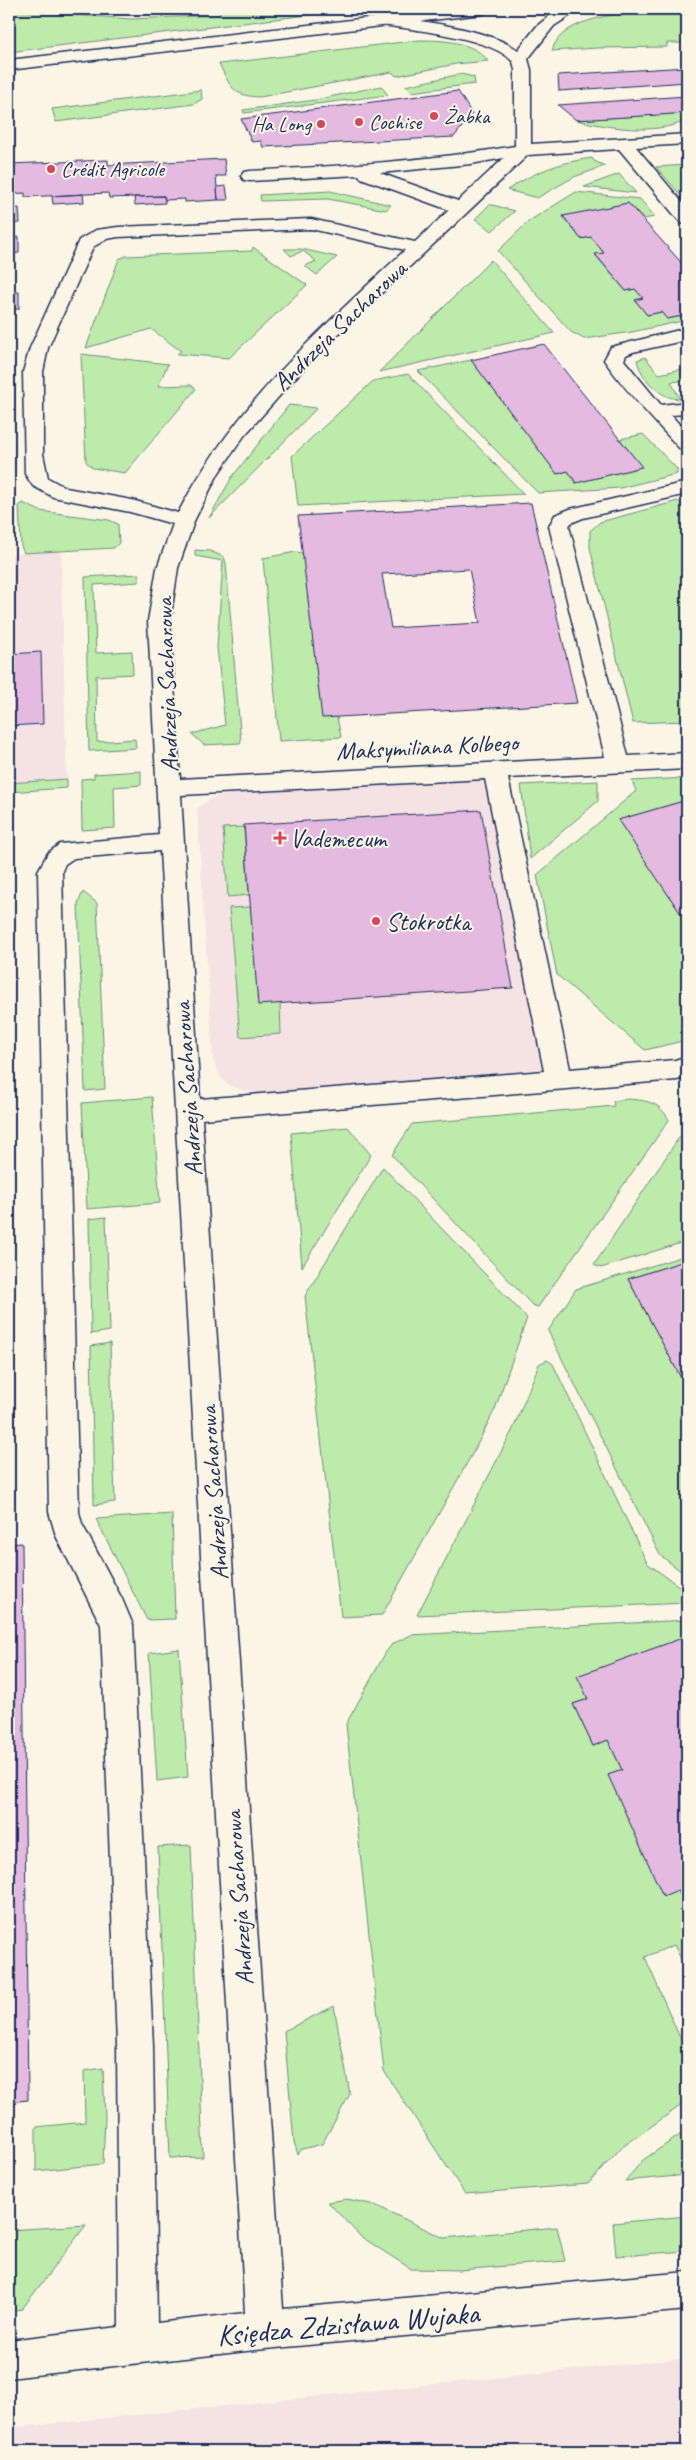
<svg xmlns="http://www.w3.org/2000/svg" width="696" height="2460" font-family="Caveat,sans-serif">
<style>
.built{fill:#f5e3e4}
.green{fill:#bdeba9;stroke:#6c8d84}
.building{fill:#e4bae1;stroke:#1b2f5e;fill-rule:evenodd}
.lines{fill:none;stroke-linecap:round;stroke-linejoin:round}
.minor-casing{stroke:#1b2f5e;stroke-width:3}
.major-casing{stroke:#1b2f5e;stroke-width:3}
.minor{fill:#fcf5e5;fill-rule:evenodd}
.major{fill:#fcf5e5;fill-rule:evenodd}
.poi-dot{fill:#d1495b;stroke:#fcf5e5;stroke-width:2}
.labels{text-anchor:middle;stroke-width:4;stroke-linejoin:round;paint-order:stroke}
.far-poi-label{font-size:21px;fill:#1b2f5e;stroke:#fcf5e5;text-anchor:start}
.street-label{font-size:25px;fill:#1b2f5e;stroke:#fcf5e5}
.poi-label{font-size:25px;fill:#1b2f5e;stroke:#fcf5e5;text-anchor:start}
.near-street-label{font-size:30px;fill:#1b2f5e;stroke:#fcf5e5}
</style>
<rect width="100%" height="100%" fill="#fcf5e5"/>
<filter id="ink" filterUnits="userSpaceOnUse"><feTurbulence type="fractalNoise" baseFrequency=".02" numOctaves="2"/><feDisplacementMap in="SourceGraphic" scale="10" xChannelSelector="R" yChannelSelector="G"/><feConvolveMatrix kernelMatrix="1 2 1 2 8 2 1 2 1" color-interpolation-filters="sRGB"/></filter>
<g filter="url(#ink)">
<path class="built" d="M 61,551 L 67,788 L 9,792 L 9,554 Z
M 487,780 L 544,1069 L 260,1093 L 243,1091 L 227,1084 L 220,1077 L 213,1059 L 197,808 L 212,798 L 230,794 Z
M 687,2358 L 687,2451 L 9,2451 L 9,2428 Z"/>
<path class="green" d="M 50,9 L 143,9 L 143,13 Z
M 220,9 L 356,9 L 9,52 L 9,10 L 131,19 L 220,15 Z
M 657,9 L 687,9 L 687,43 L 667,43 L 667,47 L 597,48 L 552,51 C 560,16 628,13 657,9 Z
M 420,40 C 441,40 474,41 488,61 L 456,64 L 396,76 L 392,72 L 260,97 C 232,96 231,87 219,64 Z
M 461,74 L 474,77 L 475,84 L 411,92 L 405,86 Z
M 381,86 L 388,95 L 244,113 L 243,110 L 315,100 Z
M 201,90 L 202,99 L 194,104 L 56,122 L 52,109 Z
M 687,113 L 686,121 C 653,135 610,128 576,120 Z
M 592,158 L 594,161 L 605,166 L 574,177 L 537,198 L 507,190 C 534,172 560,162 592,158 Z
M 687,165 L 687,202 L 656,167 Z
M 619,174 L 636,193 L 584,187 Z
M 330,191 L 391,205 L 386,210 L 328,199 L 261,201 L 260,195 Z
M 576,192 L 640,199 L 655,217 L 643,219 L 628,203 L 563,217 L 581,239 L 591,237 L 604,253 L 595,255 L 626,291 L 635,289 L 643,298 L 635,300 L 647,315 L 661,312 L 667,319 L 687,315 L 687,320 L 632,332 L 584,339 L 571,332 L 498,251 L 529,221 Z
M 489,205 L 493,205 L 515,211 L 492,231 L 475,219 Z
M 253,247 L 307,285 L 229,358 L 177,354 L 181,351 L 151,329 L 86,348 L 119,259 L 126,256 L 252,251 Z
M 284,249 L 301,249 L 337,257 L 317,275 L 305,266 L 316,261 L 303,251 L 291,256 Z
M 491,260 L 554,333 L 379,372 Z
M 81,354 L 168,364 L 158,386 L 191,385 L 196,389 L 125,473 L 93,468 L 86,462 Z
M 645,357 L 659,374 L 687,368 L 687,380 L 671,382 L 680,399 C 661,399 641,379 637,360 Z
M 471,360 L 557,474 L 568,471 L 576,483 L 641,467 L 620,439 L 643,434 L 677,469 L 677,474 L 620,488 L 538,493 L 418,371 Z
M 408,374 L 524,494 L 298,506 L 292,456 L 373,381 Z
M 289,405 L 317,408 L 209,518 L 232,477 Z
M 678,501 L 687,511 L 687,721 L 633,723 L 590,548 L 590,531 L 600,522 Z
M 23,503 L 40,511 L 109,520 L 118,524 L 119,543 L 114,548 L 24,553 L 21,546 L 19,506 Z
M 195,550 L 210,551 L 224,557 L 226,563 L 241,743 L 204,745 L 192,734 L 225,725 L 217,647 L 223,561 L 195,556 Z
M 296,552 L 303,553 L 341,737 L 279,741 L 263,558 Z
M 139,574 L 139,582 L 94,585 L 96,653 L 132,651 L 133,674 L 96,676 L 97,742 L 135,739 L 136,748 L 89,751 L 85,577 Z
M 141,771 L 141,785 L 114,787 L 115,828 L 82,830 L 81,779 L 94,778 L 94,774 Z
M 687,778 L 687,800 L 619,820 L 687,923 L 687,1040 L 645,1050 L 557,975 L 537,875 L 636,791 L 632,781 Z
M 67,779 L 67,788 L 9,792 L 9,783 Z
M 598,781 L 598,801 L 530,859 L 521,785 Z
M 244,827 L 249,895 L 228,897 L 223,828 Z
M 83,892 L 97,903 L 105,1089 L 85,1091 L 78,903 Z
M 250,907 L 280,1003 L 281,1034 L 240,1037 L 229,908 Z
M 152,1097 L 160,1203 L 87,1209 L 82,1103 Z
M 629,1099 C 649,1101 659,1102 669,1120 L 538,1307 L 532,1305 L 392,1155 L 412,1124 L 614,1106 L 613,1101 Z
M 348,1127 L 371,1155 L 302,1267 L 291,1133 Z
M 680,1136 L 687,1148 L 687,1241 L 601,1268 L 594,1265 Z
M 383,1167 L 527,1318 L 495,1409 L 475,1449 L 382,1615 L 341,1617 L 305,1296 Z
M 106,1217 L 110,1331 L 91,1334 L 89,1219 Z
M 687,1255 L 687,1260 L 628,1279 L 687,1389 L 687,1576 L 660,1555 L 548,1331 L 576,1289 Z
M 110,1343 L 115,1502 L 94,1505 L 91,1346 Z
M 547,1360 L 553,1364 L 647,1563 L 687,1592 L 687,1603 L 417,1615 L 514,1427 L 539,1364 Z
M 172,1514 L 175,1619 L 147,1620 L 96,1519 Z
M 687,1620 L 687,1642 L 685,1638 L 588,1699 L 573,1704 L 593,1746 L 608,1740 L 622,1770 L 608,1775 L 678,1890 L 687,1910 L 687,1957 L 681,1959 L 674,1945 L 645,1957 L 687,2054 L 687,2101 L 621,2148 L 588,2184 L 465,2194 L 384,2071 L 346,1724 L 386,1652 L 392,1644 L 411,1635 Z
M 179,1649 L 188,1777 L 157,1781 L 149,1653 Z
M 191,1845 L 203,2157 L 170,2158 L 158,1847 Z
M 334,2006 L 350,2094 L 322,2144 L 302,2149 L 298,2154 L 294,2142 L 284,2031 Z
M 103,2068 L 105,2117 L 103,2164 L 36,2171 L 36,2127 L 85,2122 L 84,2071 Z
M 687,2130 L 687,2175 L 625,2181 L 643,2160 Z
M 347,2199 L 375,2205 L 444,2238 L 557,2227 L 565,2261 L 460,2270 L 411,2269 L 360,2236 L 328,2202 Z
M 687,2216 L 687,2251 L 616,2256 L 613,2223 Z
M 86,2225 L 22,2309 L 9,2311 L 9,2230 Z"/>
<path class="building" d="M 687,67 L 687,82 L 559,91 L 558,75 Z
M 458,91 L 472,114 L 454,137 L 263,147 L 261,141 L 252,142 L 241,119 Z
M 686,96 L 687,113 L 659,115 L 576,120 L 558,105 Z
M 224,159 L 226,176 L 216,176 L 218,200 L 185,202 L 185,199 L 165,200 L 164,196 L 109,198 L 108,193 L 25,197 L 25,193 L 9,194 L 9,164 L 108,160 L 108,165 Z
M 226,186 L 228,200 L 218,200 L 217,187 Z
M 83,194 L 84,202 L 53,204 L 52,196 Z
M 164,196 L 165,203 L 135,205 L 134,197 Z
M 628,203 L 687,269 L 687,315 L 667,319 L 661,312 L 647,315 L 635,300 L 643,298 L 635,289 L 626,291 L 595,254 L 604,253 L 591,237 L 581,239 L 563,216 Z
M 19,208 L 20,223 L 9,224 L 9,209 Z
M 19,237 L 19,253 L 9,254 L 9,238 Z
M 9,292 L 19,292 L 19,309 L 9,309 Z
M 544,344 L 572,380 L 642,467 L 576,483 L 568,471 L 557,474 L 471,360 Z
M 531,503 L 577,703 L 322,718 L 298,516 ZM 469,569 L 480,623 L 391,628 L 382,574 Z
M 41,652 L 43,724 L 9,726 L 9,654 Z
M 687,800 L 687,923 L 618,820 Z
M 481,810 L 513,988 L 258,1005 L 244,825 Z
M 687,1260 L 687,1389 L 628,1279 Z
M 22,1543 L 28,2100 L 9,2102 L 9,1544 Z
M 685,1637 L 687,1642 L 687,1910 L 678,1890 L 663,1896 L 608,1775 L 622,1770 L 608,1740 L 593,1746 L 573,1704 L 588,1699 L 577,1676 Z"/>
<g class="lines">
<defs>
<path id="minor" d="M 558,9 L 580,9 L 554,26 L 528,59 L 531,70 L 531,144 L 687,134 L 687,144 L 636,147 L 687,208 L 687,224 L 681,223 L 619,149 L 528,155 L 313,358 L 244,436 L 218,474 L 195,519 L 178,568 L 170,621 L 180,779 L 605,757 L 549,526 L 555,515 L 570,509 L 687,482 L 687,494 L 583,518 L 571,523 L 569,526 L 628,756 L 687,753 L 687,769 L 508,778 L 570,1069 L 675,1060 L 687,1056 L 687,1077 L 677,1080 L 202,1119 L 283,2309 L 687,2272 L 687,2310 L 265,2349 L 9,2378 L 9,2340 L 119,2327 L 117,2045 L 101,1625 L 56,1536 L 49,1512 L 38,871 L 48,853 L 60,844 L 159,835 L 148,621 L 157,568 L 173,524 L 130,512 L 53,497 L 33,486 L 25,474 L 23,372 L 30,348 L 79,240 L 96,230 L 118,227 L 311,219 L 415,242 L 449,210 L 361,178 L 359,175 L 250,181 L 244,180 L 241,176 L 244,172 L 250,171 C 338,166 427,161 515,146 L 515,70 C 514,66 514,62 511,60 C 491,38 411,29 381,25 L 373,20 L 381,15 C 419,21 486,28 518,50 L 537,26 ZM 504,158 L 458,201 L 380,173 L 471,164 ZM 311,229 L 405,250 C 317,333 235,404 178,513 L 132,500 L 66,488 L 48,478 L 43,454 L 43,372 L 48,348 L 93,247 L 107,239 L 118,237 ZM 485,779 L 544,1071 L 200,1099 L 181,795 ZM 160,851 L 245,2313 L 157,2323 L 153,2045 L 133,1625 L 122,1599 L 82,1524 L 79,1512 L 62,871 L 65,864 L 74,858 Z
M 687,328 L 687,340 L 633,352 L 626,355 L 624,360 L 661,405 L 687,402 L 687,414 L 671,415 L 687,433 L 687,451 L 680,449 C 654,420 627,393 604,360 L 611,347 Z"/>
<path id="major" d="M 445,9 L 491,9 L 483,14 L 9,70 L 9,60 Z"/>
</defs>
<use href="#minor" class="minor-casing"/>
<use href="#major" class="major-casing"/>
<use href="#minor" class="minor"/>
<use href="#major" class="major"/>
</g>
</g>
<g class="poi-dot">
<circle cx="434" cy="116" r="5"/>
<circle cx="359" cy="122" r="5"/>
<circle cx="321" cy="124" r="5"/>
<circle cx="51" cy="169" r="5"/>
<path d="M277.5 830.5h5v5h5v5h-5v5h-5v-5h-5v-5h5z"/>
<circle cx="376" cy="921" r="5"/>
</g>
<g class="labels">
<g class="far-poi-label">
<text x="444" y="123">Żabka</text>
<text x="369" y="129">Cochise</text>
<text x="311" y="131" text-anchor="end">Ha Long</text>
<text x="61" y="176">Crédit Agricole</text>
</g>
<g class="street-label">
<text transform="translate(339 325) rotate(-44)" y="9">Andrzeja Sacharowa</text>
<text transform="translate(166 685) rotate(-92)" y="9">Andrzeja Sacharowa</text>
<text transform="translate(427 746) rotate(-3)" y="9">Maksymiliana Kolbego</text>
<text transform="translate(187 1089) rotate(-94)" y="9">Andrzeja Sacharowa</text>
<text transform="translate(213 1493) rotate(-94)" y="9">Andrzeja Sacharowa</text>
<text transform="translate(238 1898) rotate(-94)" y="9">Andrzeja Sacharowa</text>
</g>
<g class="poi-label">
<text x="290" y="847">Vademecum</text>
<text x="386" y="930">Stokrotka</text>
</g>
<g class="near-street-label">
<text transform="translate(348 2324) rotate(-5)" y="10">Księdza Zdzisława Wujaka</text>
</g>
</g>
<rect width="696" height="2460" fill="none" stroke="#fcf5e5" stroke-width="30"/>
<rect x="15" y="15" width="666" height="2430" fill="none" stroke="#1b2f5e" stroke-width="2" filter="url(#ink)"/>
</svg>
